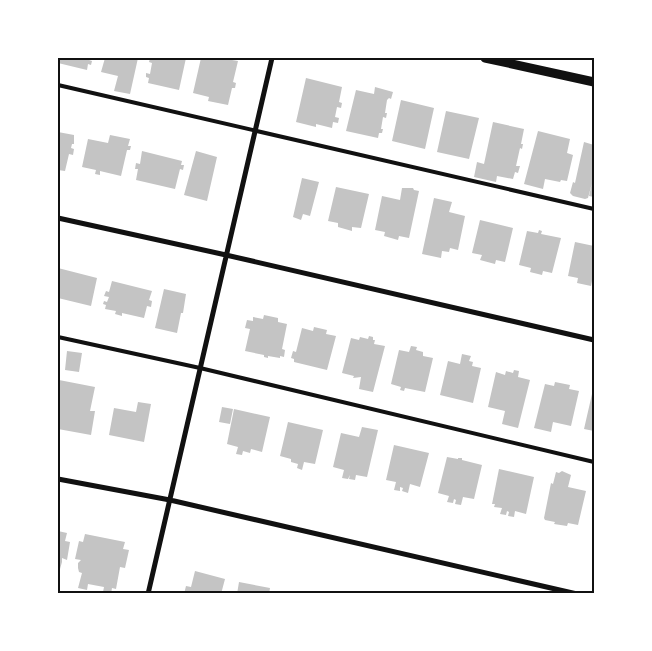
<svg xmlns="http://www.w3.org/2000/svg" width="652" height="651" font-family="Montserrat,sans-serif">
<style>
.building{fill:#c4c4c4}
.lines{fill:none;stroke-linecap:round;stroke-linejoin:round}
.service{stroke:#111;stroke-width:4}
.minor{stroke:#111;stroke-width:5}
.tertiary{stroke:#111;stroke-width:9}
.neatline{fill:none;stroke:#111;stroke-width:2}
</style>
<rect width="100%" height="100%" fill="#fff"/>
<path class="building" d="M 58,58 L 90,58 L 89,60 L 92,61 L 91,65 L 88,64 L 87,70 L 58,63 Z
M 105,58 L 138,58 L 130,94 L 114,91 L 118,76 L 101,72 Z
M 150,58 L 186,58 L 179,90 L 148,83 L 149,78 L 146,77 L 146,73 L 150,74 L 152,63 L 149,62 Z
M 201,58 L 220,58 L 238,61 L 233,82 L 236,83 L 235,88 L 232,88 L 228,105 L 208,101 L 209,97 L 193,93 Z
M 306,78 L 342,87 L 339,102 L 342,103 L 341,108 L 337,107 L 335,117 L 339,118 L 338,123 L 333,122 L 332,128 L 316,124 L 316,127 L 296,122 Z
M 375,87 L 393,92 L 391,99 L 389,98 L 387,100 L 385,113 L 387,113 L 386,118 L 383,117 L 381,129 L 383,129 L 382,133 L 379,133 L 378,138 L 346,131 L 356,90 L 374,94 Z
M 401,100 L 434,108 L 425,149 L 392,141 Z
M 446,111 L 479,118 L 469,159 L 437,152 Z
M 493,122 L 524,129 L 521,144 L 523,144 L 522,149 L 520,148 L 516,166 L 520,166 L 518,173 L 515,172 L 513,179 L 497,176 L 496,182 L 474,177 L 477,162 L 484,164 Z
M 538,131 L 570,139 L 567,153 L 573,155 L 567,181 L 561,180 L 560,182 L 545,179 L 543,189 L 524,184 Z
M 58,132 L 74,135 L 74,144 L 72,144 L 71,148 L 74,149 L 73,155 L 69,154 L 65,171 L 58,170 Z
M 110,135 L 130,139 L 128,146 L 131,146 L 130,150 L 127,150 L 121,176 L 100,171 L 100,175 L 95,174 L 96,170 L 82,167 L 88,139 L 108,143 Z
M 584,142 L 594,145 L 594,197 L 589,196 L 592,183 L 588,198 L 585,199 L 573,196 L 570,193 L 573,182 L 575,183 Z
M 142,151 L 182,161 L 181,165 L 184,165 L 183,170 L 180,169 L 175,189 L 136,180 L 138,169 L 135,169 L 136,163 L 140,164 Z
M 196,151 L 217,157 L 207,201 L 184,195 Z
M 302,178 L 319,182 L 310,216 L 303,214 L 301,220 L 293,217 Z
M 336,187 L 369,194 L 361,228 L 352,227 L 352,231 L 338,227 L 338,223 L 328,221 Z
M 402,188 L 413,188 L 414,190 L 419,191 L 409,238 L 399,236 L 398,240 L 384,236 L 385,232 L 375,230 L 382,196 L 400,200 Z
M 434,198 L 452,202 L 449,212 L 465,216 L 458,250 L 450,248 L 449,252 L 442,251 L 441,258 L 422,254 Z
M 480,220 L 513,228 L 505,262 L 496,260 L 495,264 L 480,260 L 482,255 L 472,253 Z
M 539,230 L 542,231 L 541,234 L 561,238 L 552,273 L 543,271 L 542,275 L 530,272 L 531,268 L 519,265 L 527,231 L 538,233 Z
M 575,242 L 594,246 L 594,282 L 592,281 L 591,286 L 577,283 L 578,278 L 568,276 Z
M 58,268 L 97,278 L 91,306 L 58,298 Z
M 112,281 L 152,291 L 149,300 L 152,301 L 151,307 L 147,306 L 144,318 L 122,313 L 122,316 L 115,314 L 116,311 L 105,309 L 106,305 L 103,304 L 104,301 L 107,302 L 109,297 L 104,296 L 106,291 L 109,292 Z
M 164,289 L 186,294 L 183,313 L 181,313 L 177,333 L 155,328 Z
M 264,315 L 278,318 L 278,322 L 287,324 L 282,349 L 285,350 L 284,357 L 280,356 L 280,358 L 268,356 L 268,358 L 264,357 L 264,355 L 245,351 L 250,329 L 245,328 L 247,320 L 253,321 L 253,317 L 263,319 Z
M 314,327 L 327,330 L 326,334 L 336,336 L 327,370 L 294,362 L 294,359 L 291,358 L 293,351 L 296,352 L 302,328 L 313,331 Z
M 369,336 L 373,337 L 373,340 L 375,340 L 374,344 L 385,346 L 373,392 L 359,389 L 361,377 L 353,378 L 354,376 L 342,373 L 351,338 L 359,340 L 360,337 L 368,339 Z
M 411,346 L 417,347 L 416,350 L 423,352 L 423,356 L 433,358 L 425,392 L 405,388 L 404,391 L 400,390 L 401,387 L 391,384 L 399,350 L 409,352 Z
M 67,351 L 82,353 L 79,372 L 65,370 Z
M 462,354 L 471,356 L 469,361 L 473,362 L 472,366 L 481,368 L 473,403 L 440,395 L 448,361 L 460,364 Z
M 514,370 L 519,371 L 518,377 L 530,380 L 518,428 L 502,424 L 505,411 L 488,407 L 496,372 L 505,375 L 506,371 L 513,373 Z
M 59,380 L 95,387 L 90,411 L 95,411 L 91,435 L 58,429 L 58,389 Z
M 555,382 L 570,385 L 569,389 L 579,391 L 571,426 L 553,422 L 551,432 L 534,428 L 545,384 L 554,386 Z
M 592,394 L 594,395 L 594,431 L 584,429 Z
M 138,402 L 151,404 L 144,442 L 109,435 L 114,408 L 136,412 Z
M 222,407 L 233,409 L 230,424 L 219,422 Z
M 234,409 L 270,417 L 262,452 L 251,449 L 250,453 L 243,451 L 242,455 L 236,454 L 238,447 L 227,444 Z
M 288,422 L 323,430 L 315,464 L 304,462 L 302,470 L 297,468 L 298,464 L 291,462 L 291,459 L 280,456 Z
M 362,427 L 378,430 L 367,477 L 356,475 L 355,480 L 349,479 L 350,475 L 348,479 L 342,478 L 344,470 L 333,467 L 341,433 L 359,437 Z
M 394,445 L 429,453 L 420,487 L 410,484 L 408,493 L 402,491 L 403,488 L 400,487 L 400,491 L 394,490 L 396,482 L 386,480 Z
M 447,457 L 458,459 L 458,458 L 462,458 L 462,460 L 482,465 L 474,499 L 463,497 L 461,505 L 455,504 L 456,500 L 454,499 L 453,503 L 447,502 L 449,496 L 438,493 Z
M 499,469 L 534,477 L 526,514 L 515,511 L 514,517 L 508,516 L 509,512 L 507,511 L 506,515 L 500,514 L 502,508 L 494,507 L 495,504 L 492,504 Z
M 562,471 L 571,475 L 568,487 L 586,491 L 578,525 L 568,523 L 567,526 L 554,524 L 555,522 L 545,520 L 544,518 L 551,483 L 553,484 L 556,472 L 559,473 Z
M 58,531 L 67,533 L 65,541 L 70,542 L 67,560 L 62,558 L 62,562 L 58,576 Z
M 85,534 L 125,542 L 123,549 L 129,550 L 125,568 L 120,567 L 116,589 L 112,588 L 111,594 L 103,592 L 104,587 L 88,584 L 87,590 L 78,588 L 82,573 L 79,572 L 78,568 L 78,563 L 81,560 L 75,559 L 79,541 L 83,542 Z
M 195,571 L 225,579 L 221,594 L 184,594 L 186,586 L 191,587 Z
M 239,582 L 270,588 L 269,594 L 237,594 Z"/>
<g class="lines">
<path class="service" d="M 58,85 L 594,209
M 58,337 L 200,368 L 594,462"/>
<path class="minor" d="M 58,218 L 226,255 L 594,340
M 58,479 L 170,500 L 577,594
M 148,594 L 272,58"/>
<path class="tertiary" d="M 485,58 L 594,82"/>
</g>
<rect width="652" height="651" fill="none" stroke="#ffffff" stroke-width="118"/>
<rect x="59" y="59" width="534" height="533" class="neatline"/>
</svg>
